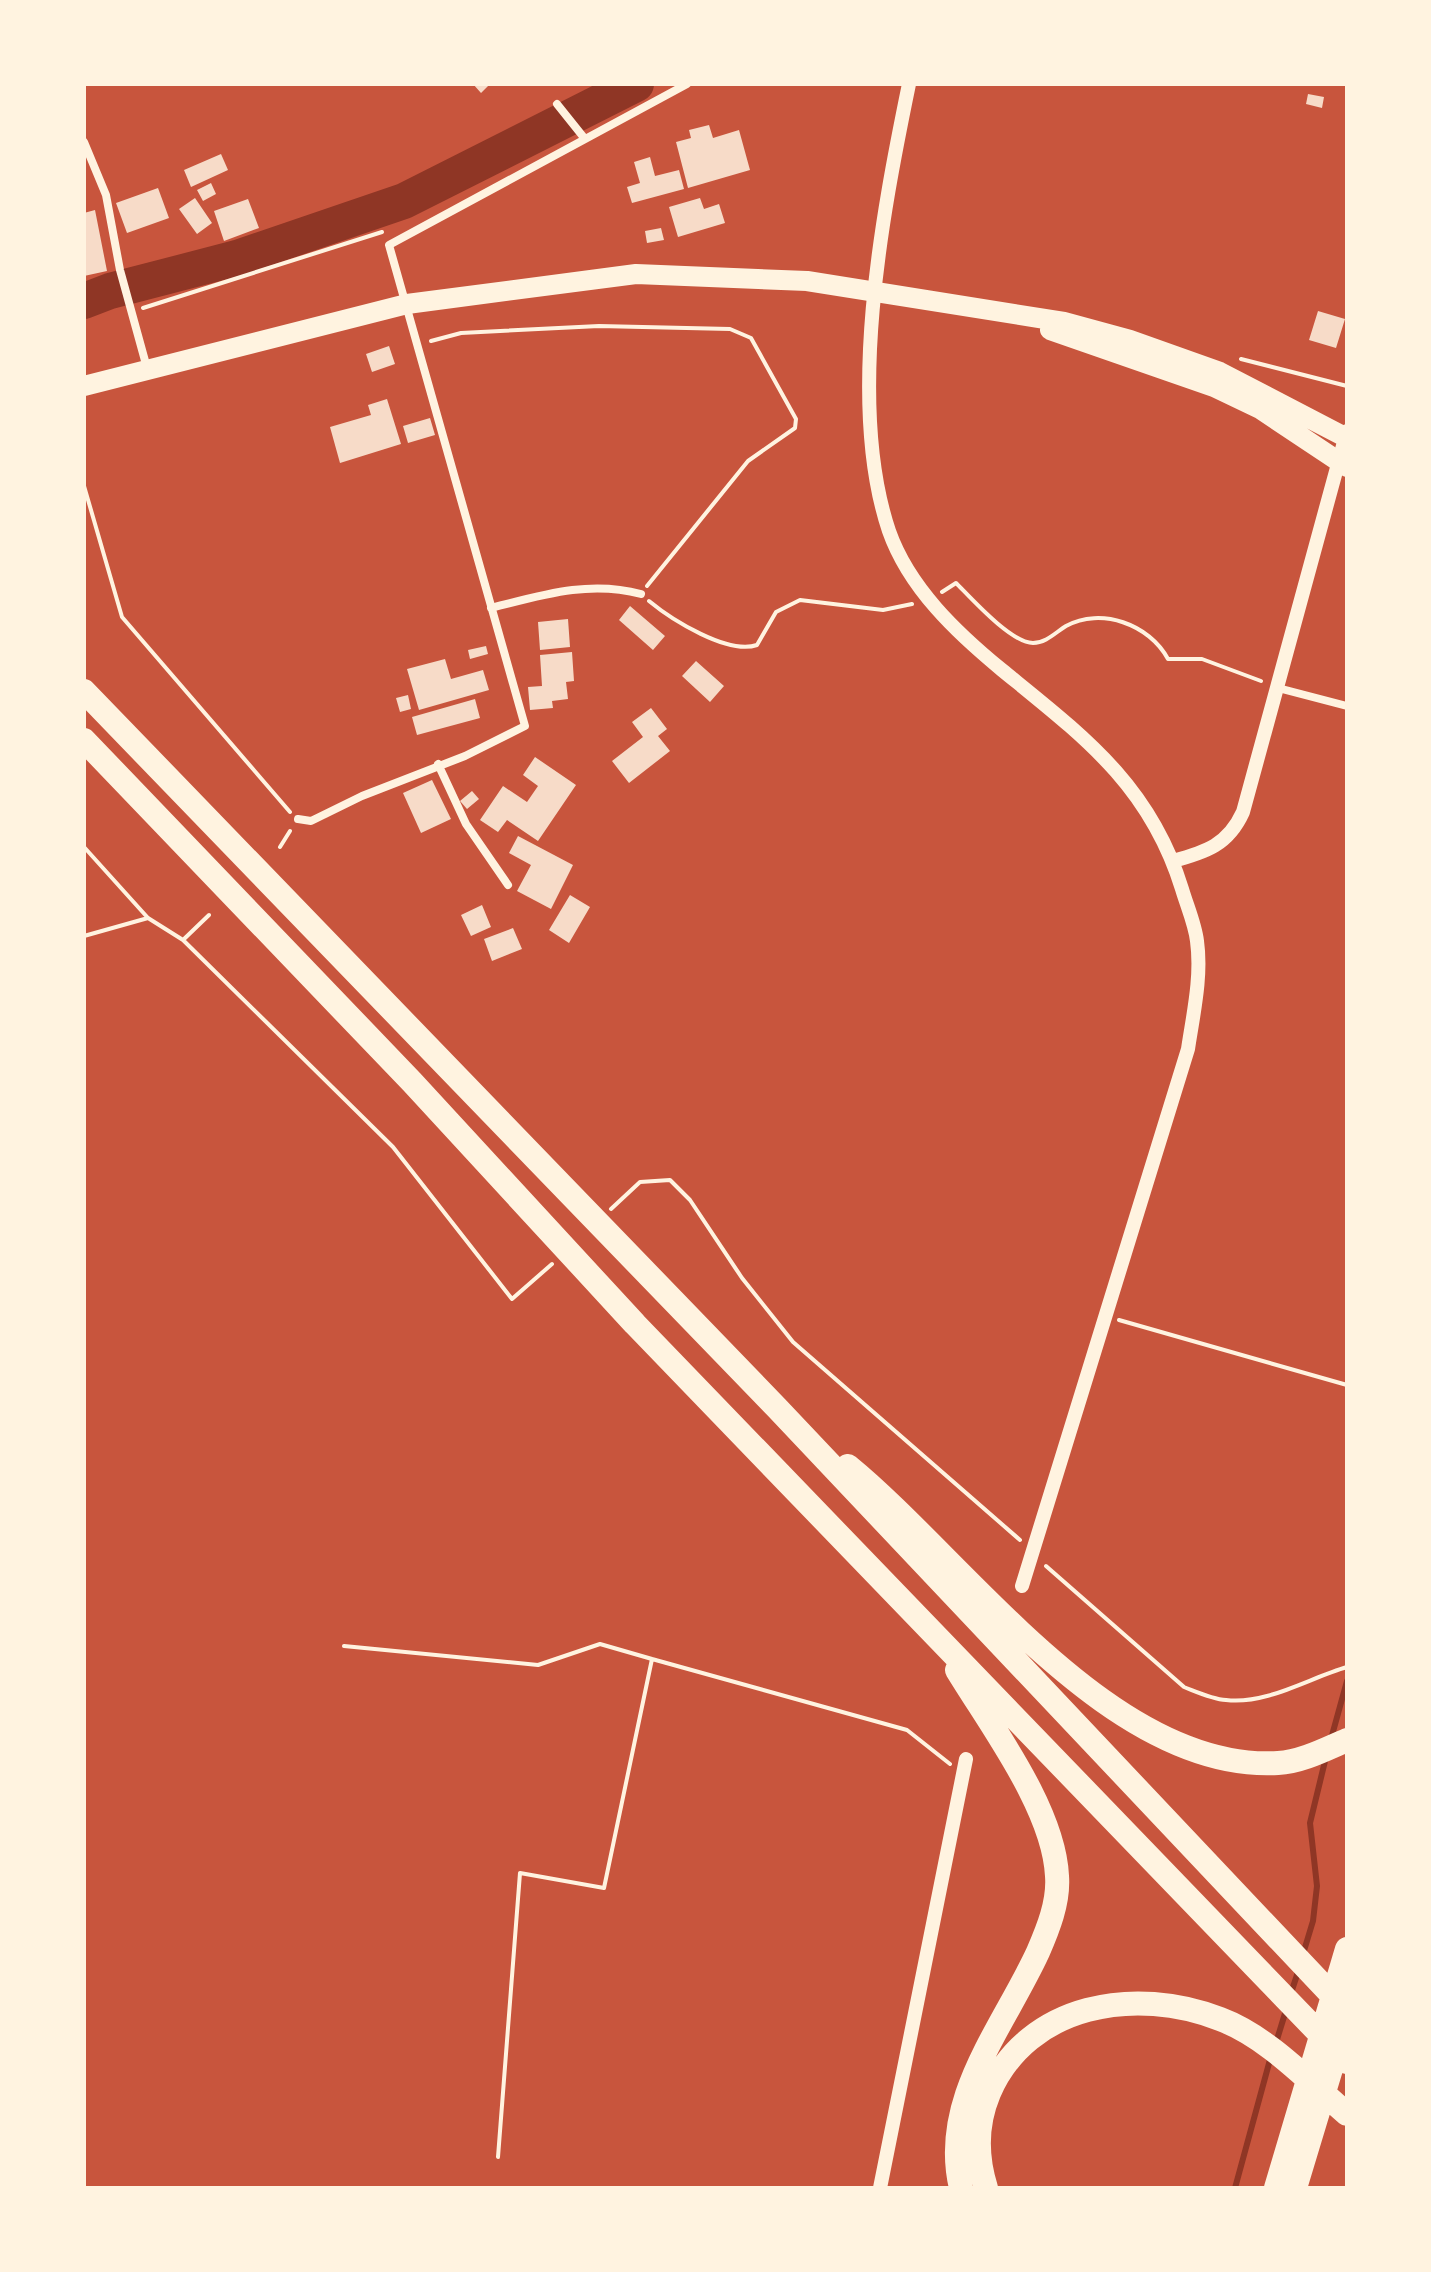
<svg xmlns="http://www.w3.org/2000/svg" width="1431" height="2272" font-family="'Zilla Slab',serif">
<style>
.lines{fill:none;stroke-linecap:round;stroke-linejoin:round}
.stream{stroke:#8f3625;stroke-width:6}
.river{stroke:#8f3625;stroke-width:36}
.building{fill:#f7dbc8}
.path{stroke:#fff3e0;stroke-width:4}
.minor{stroke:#fff3e0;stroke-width:8}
.tertiary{stroke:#fff3e0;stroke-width:14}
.primary{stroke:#fff3e0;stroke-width:20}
.motorway{stroke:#fff3e0;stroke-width:24}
</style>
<rect width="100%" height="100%" fill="#c8553d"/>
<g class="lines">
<path class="stream" d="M 1331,1739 L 1347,1681
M 1303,1954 L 1313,1921 L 1317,1886 L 1310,1823 L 1326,1757
M 1290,1996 L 1299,1969
M 1275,2046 L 1287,2007
M 1235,2188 L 1271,2056"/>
<path class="river" d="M 84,301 L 110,291 L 237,258 L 404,201 L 636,84"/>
</g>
<path class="building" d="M 473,84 L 490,84 L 481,93 Z
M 1308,94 L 1324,97 L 1322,108 L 1306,104 Z
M 709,125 L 713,138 L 739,130 L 750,170 L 688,188 L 676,142 L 691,138 L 689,130 Z
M 221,154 L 228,170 L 191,187 L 184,170 Z
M 650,157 L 655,176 L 679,170 L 684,189 L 632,203 L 627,187 L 640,183 L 634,162 Z
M 211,183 L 216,194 L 203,201 L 197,190 Z
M 158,188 L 169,218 L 127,233 L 116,203 Z
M 195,198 L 212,223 L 197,234 L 179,209 Z
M 700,198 L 704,209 L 719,204 L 725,223 L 678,237 L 669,207 Z
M 248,199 L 259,228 L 224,241 L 214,211 Z
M 95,210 L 107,271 L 84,276 L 84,213 Z
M 661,228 L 664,240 L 647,243 L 645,231 Z
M 1318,311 L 1345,319 L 1336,348 L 1309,340 Z
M 389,346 L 395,364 L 372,372 L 366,354 Z
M 387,399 L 401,444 L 340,463 L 330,427 L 371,415 L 368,405 Z
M 430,418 L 435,435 L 408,443 L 403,426 Z
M 630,606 L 665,636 L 653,650 L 619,620 Z
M 568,619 L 570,647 L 540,650 L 538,622 Z
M 486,646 L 488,654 L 470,659 L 468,650 Z
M 572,652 L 574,681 L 566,682 L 568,699 L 552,701 L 553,708 L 530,710 L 528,687 L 542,686 L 540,655 Z
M 445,659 L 451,679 L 483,670 L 489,690 L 419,710 L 407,669 Z
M 696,661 L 724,686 L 710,702 L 682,676 Z
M 408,695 L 411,709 L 400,712 L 396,698 Z
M 475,699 L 480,718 L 417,735 L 412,717 Z
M 651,708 L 667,729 L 658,736 L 670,751 L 629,783 L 612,761 L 643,737 L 632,722 Z
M 535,757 L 576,785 L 538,841 L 507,820 L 498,832 L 480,820 L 503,786 L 527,802 L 538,786 L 523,775 Z
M 432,780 L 451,819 L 421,833 L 403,793 Z
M 472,791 L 479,799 L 467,809 L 460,801 Z
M 518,836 L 573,865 L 551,909 L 517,891 L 531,865 L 509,853 Z
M 570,895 L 590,907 L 569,943 L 549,930 Z
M 482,905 L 491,927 L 471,936 L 461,915 Z
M 513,928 L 522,949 L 492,961 L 484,939 Z"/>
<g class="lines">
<path class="path" d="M 143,308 L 382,232
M 431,341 L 461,333 L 599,326 L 730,329 L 751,338 L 796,419 L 795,428 L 748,461 L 647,586
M 1241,359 L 1347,386
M 84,486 L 122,617 L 290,812
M 942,592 L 956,583 C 971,598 1011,643 1033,643 C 1046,643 1056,632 1066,626 C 1101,607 1149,624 1168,659 L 1202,659 L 1261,681
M 649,601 C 672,620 728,655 757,645 L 776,612 L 800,600 L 883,610 L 912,604
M 84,847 L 148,918 L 183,940 L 393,1147 L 512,1299 L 552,1264
M 280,847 L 290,831
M 84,936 L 148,918
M 183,940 L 209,915
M 611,1209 L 640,1182 L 670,1180 L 690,1200 L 742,1278 L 793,1342 L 1020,1540
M 1119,1320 L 1347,1385
M 1046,1566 L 1184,1687 C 1197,1692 1212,1699 1226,1700 C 1266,1705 1309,1678 1347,1667
M 344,1646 L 538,1665 L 600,1644 L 652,1659
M 498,2157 L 520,1873 L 604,1888 L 652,1659 L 907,1730 L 950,1764"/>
<path class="minor" d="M 557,104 L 585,139
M 84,142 L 106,195 L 120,270 L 147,368
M 491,608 C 542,595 589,580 641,594
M 1278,688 L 1347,706
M 438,764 L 466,824 L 508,885
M 298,819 L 311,821 L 362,796 L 465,756 L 525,726 L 389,245 L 687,84"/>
<path class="tertiary" d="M 909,84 C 882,215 846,403 889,531 C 909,588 957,633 1002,670 C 1083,736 1150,785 1182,889 C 1187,906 1195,924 1197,941 C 1202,977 1193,1015 1188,1049 L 1022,1586
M 1173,861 C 1206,852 1228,845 1243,812 L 1347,431
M 880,2188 L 966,1759"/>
<path class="primary" d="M 1050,330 L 1214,387 L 1260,409 L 1347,467
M 84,386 L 407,304 L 636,274 L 807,281 L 1064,322 L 1130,340 L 1220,372 L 1347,438"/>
<path class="motorway" d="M 84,691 L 777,1408 L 1347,2011
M 84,740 L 412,1082 L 635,1324 L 1347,2062
M 848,1466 C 964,1561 1112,1773 1278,1763 C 1301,1762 1326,1749 1347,1740
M 957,1670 C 991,1726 1054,1809 1057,1876 C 1059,1902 1048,1929 1038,1952 C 1003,2028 940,2100 961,2188
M 986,2188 C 976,2156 976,2124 989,2093 C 1028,2003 1136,1986 1220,2019 C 1268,2037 1308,2081 1347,2114
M 1276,2188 L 1347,1949
M 1295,2188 L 1347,2016"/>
</g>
<rect width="1431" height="2272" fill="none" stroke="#fff3e0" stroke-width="172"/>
</svg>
